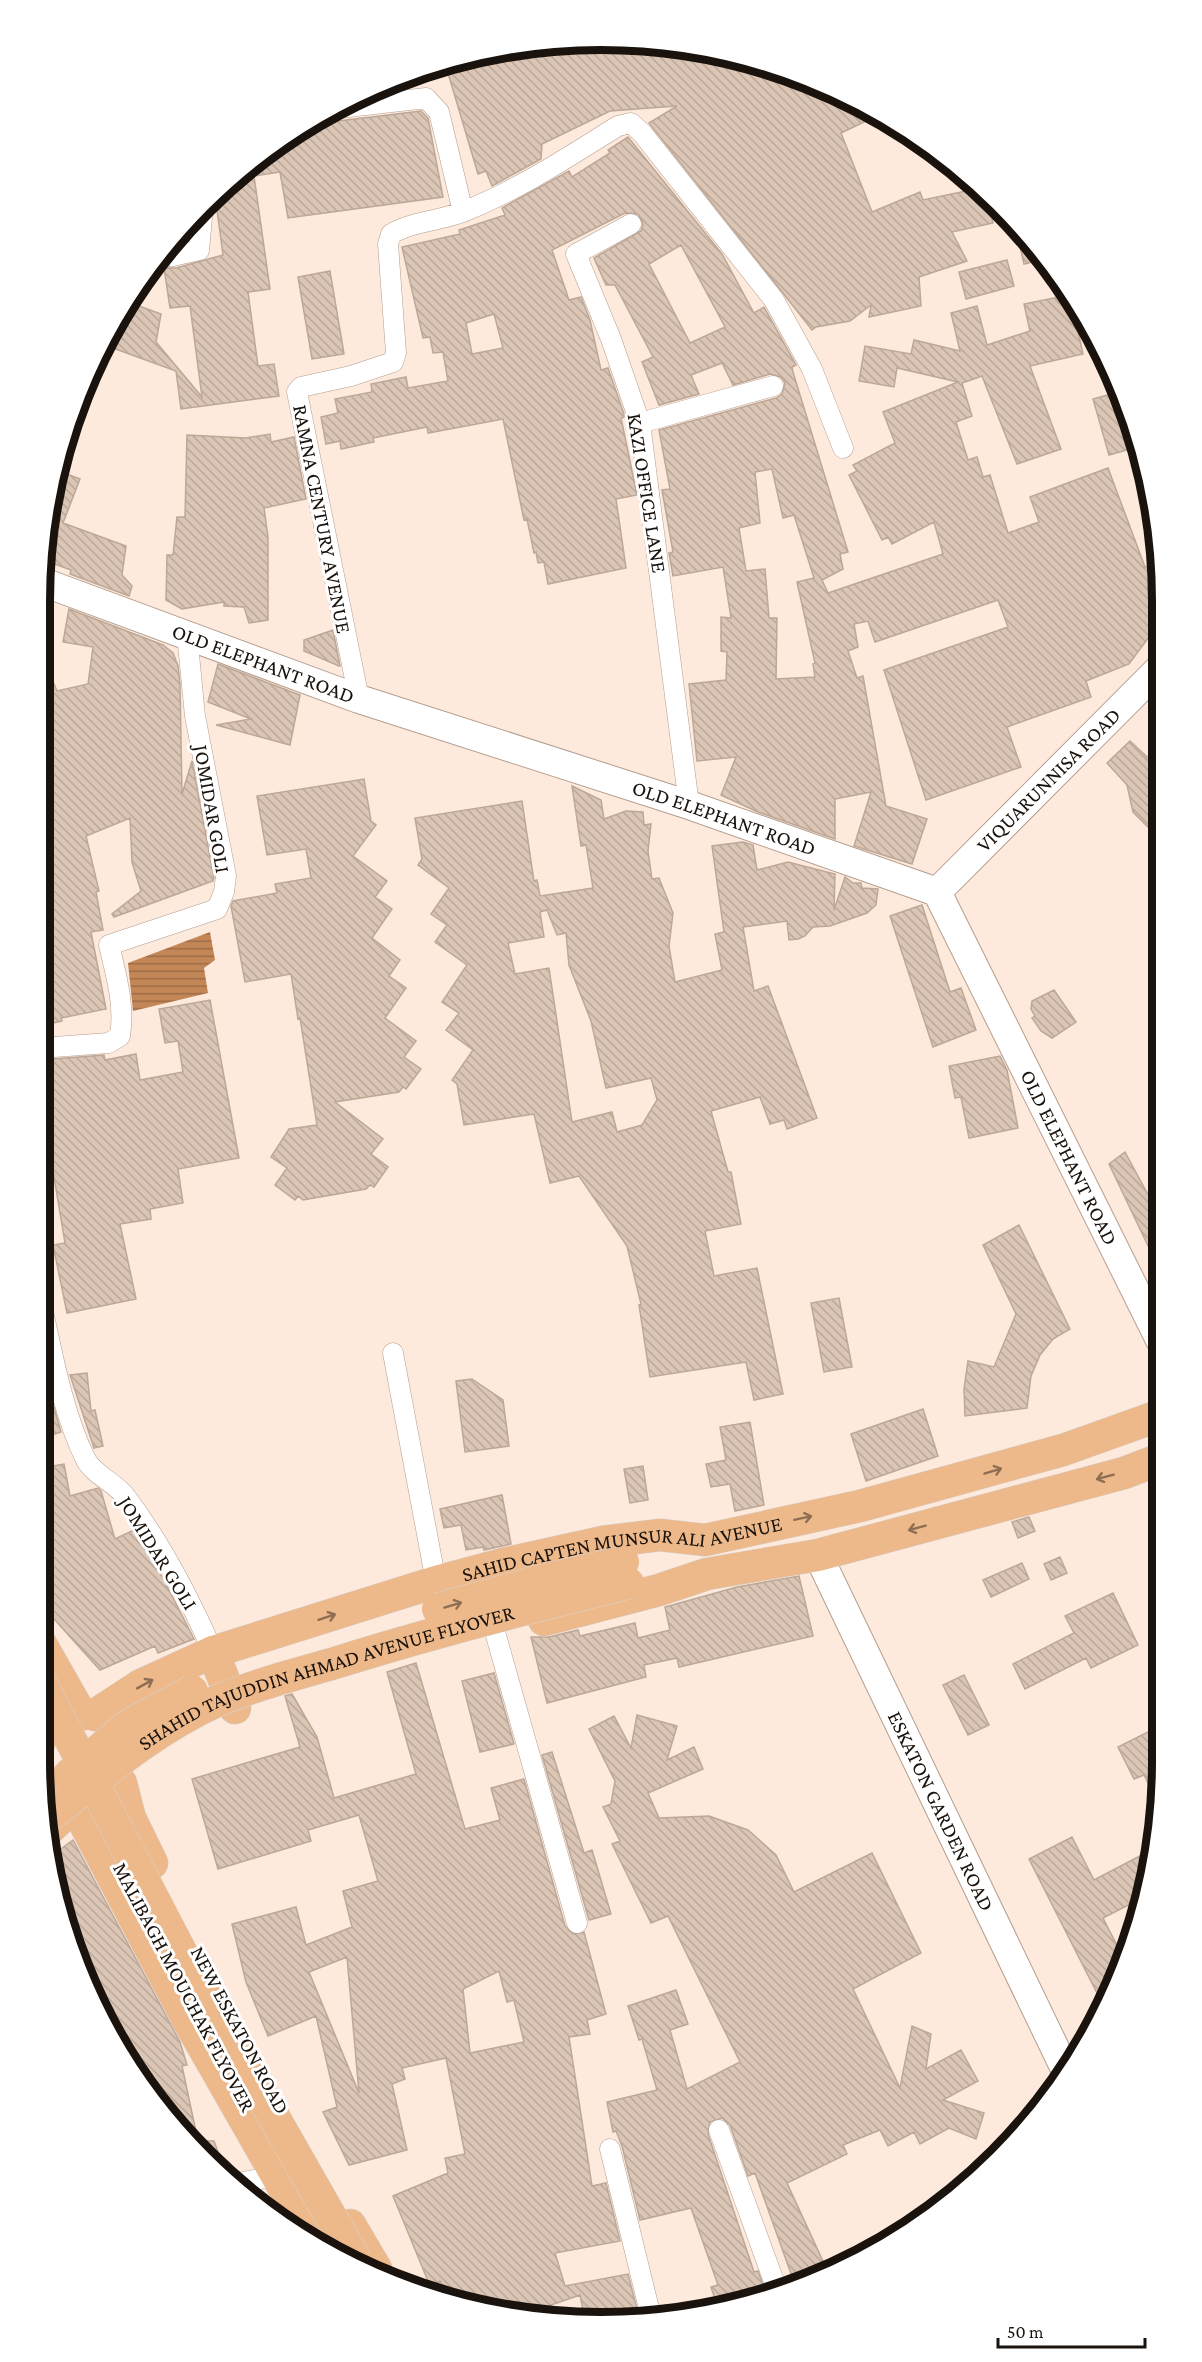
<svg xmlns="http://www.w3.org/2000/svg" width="1202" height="2362" font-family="'Crimson Pro',serif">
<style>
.water{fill:url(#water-rules)}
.building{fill:url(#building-back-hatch);stroke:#bda797;stroke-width:1.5;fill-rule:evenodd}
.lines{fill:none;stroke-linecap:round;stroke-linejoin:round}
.street-casing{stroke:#b49e8e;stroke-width:21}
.secondary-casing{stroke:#b49e8e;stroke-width:30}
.primary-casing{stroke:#d6d4d3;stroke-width:33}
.street{stroke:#fff;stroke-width:20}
.secondary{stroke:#fff;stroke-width:28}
.primary{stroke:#edb98b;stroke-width:32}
.primary-bridge-casing{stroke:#d6d4d3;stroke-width:33;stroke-linecap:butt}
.primary-bridge{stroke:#edb98b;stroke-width:32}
.oneway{stroke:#8e6e52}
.labels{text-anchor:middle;stroke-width:6;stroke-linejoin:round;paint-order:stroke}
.street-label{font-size:21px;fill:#1a120c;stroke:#fff}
.rim{fill:none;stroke:#1a120c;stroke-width:8}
</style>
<defs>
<pattern id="water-rules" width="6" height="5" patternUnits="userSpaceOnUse" patternTransform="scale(1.5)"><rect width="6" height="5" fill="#c38656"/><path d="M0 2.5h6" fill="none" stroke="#9e6c46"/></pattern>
<pattern id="building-back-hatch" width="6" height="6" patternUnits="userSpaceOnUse" patternTransform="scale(1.5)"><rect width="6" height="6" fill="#dbc5b4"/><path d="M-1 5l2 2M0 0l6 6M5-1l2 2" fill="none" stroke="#bba89a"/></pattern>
</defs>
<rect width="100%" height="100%" fill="#fdeadd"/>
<path class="water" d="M 210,932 L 215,960 L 204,968 L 208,993 L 133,1011 L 128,963 Z"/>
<path class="building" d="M 637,40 L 746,58 L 849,97 L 877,116 L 841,133 L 872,212 L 920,192 L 923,200 L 980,188 L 987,195 L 993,223 L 952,232 L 967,261 L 919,277 L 921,306 L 869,317 L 871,305 L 850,321 L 816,327 L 812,330 L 649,123 L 677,106 L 610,111 L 542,144 L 541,159 L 492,186 L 486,171 L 478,174 L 445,63 L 527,44 Z
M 421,111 L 428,118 L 443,197 L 288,218 L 280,172 L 254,176 L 270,289 L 248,292 L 258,366 L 274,364 L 279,396 L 181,409 L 176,371 L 102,344 L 128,302 L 161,314 L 156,342 L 202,397 L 190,306 L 170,308 L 164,268 L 176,268 L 223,255 L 215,195 L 230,179 L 305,125 Z
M 628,137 L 722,254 L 754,313 L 764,307 L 796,365 L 792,367 L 793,372 L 848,552 L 840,554 L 843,569 L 822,580 L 828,593 L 943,554 L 934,522 L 892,544 L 888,537 L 882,540 L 849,475 L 857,471 L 853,465 L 895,443 L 883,412 L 958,382 L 897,368 L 894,387 L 859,381 L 865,346 L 911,354 L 914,340 L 960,351 L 951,313 L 977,306 L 987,345 L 1030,331 L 1024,304 L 1068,295 L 1072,303 L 1083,354 L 1030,366 L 1061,449 L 1017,464 L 982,376 L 962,383 L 972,416 L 956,422 L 968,460 L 977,457 L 983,477 L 990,475 L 1008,533 L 1039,522 L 1030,497 L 1108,468 L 1145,567 L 1158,563 L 1158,625 L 1129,664 L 1086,681 L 1091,697 L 1007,727 L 1021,767 L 926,800 L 884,670 L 1008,627 L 998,600 L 875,642 L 868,621 L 854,624 L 858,647 L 848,651 L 857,678 L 863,676 L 886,806 L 927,819 L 912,864 L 854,846 L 871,792 L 835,799 L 835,839 L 758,812 L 721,795 L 736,757 L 697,761 L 689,684 L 726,680 L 727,652 L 721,651 L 721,617 L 731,618 L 723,567 L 673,576 L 669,553 L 673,552 L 662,490 L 670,489 L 659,430 L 776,398 L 782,394 L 785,383 L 781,377 L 770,374 L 733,385 L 722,363 L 691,375 L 699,394 L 659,405 L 642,362 L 653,357 L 615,285 L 606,285 L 594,258 L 641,231 L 643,224 L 638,214 L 625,213 L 552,250 L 569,300 L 581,297 L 590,320 L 601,370 L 608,368 L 625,417 L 621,418 L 637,495 L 616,499 L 626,568 L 548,584 L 544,562 L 538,563 L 536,552 L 534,553 L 527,519 L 524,520 L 503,419 L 428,433 L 427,427 L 373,438 L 374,442 L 341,449 L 340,441 L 326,444 L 321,417 L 338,413 L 335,399 L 372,392 L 371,384 L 406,377 L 408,388 L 448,381 L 443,352 L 433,353 L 430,337 L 423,338 L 402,247 L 460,234 L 459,230 L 505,215 L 502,208 L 569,171 L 572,177 L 610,153 L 608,150 ZM 681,245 L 725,327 L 690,343 L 649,264 ZM 494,314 L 503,348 L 472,354 L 466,323 ZM 772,469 L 783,518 L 794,515 L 814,578 L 797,582 L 815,663 L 813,664 L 815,677 L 776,679 L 777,618 L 769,618 L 765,569 L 746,571 L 739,528 L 760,523 L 755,472 Z
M 1015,225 L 1038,250 L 1041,260 L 1024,264 Z
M 1007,260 L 1014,286 L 966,299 L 959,272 Z
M 330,271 L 344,354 L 312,359 L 298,277 Z
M 1122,391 L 1137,447 L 1109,455 L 1093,399 Z
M 270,434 L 271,442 L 294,437 L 306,499 L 264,508 L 268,537 L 268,620 L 249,623 L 244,607 L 224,606 L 224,602 L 182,609 L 166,600 L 167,555 L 173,555 L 177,517 L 185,517 L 187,435 L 246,438 Z
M 56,470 L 80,479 L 63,523 L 126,546 L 122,575 L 132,586 L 129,596 L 70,574 L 71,570 L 41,559 Z
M 69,609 L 163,645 L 173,653 L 178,666 L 180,684 L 182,794 L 192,761 L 214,878 L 213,881 L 114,917 L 112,914 L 141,891 L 132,862 L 130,818 L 86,836 L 99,891 L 96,892 L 103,930 L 91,932 L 106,1009 L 61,1018 L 62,1021 L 40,1026 L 40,651 L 57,691 L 88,684 L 93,647 L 63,642 Z
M 333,630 L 340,666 L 339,666 L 304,651 L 304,640 Z
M 218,664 L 300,695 L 290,745 L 216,725 L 251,719 L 208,702 Z
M 1130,741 L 1159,768 L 1159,838 L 1133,812 L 1127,785 L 1107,763 Z
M 364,779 L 371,821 L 376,825 L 353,856 L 387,881 L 375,897 L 392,909 L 372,938 L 400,960 L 389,976 L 406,988 L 385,1018 L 416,1041 L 404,1057 L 421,1069 L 406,1089 L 403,1087 L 399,1092 L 335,1102 L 383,1139 L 371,1154 L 388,1167 L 374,1187 L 370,1185 L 366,1189 L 303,1200 L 298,1196 L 295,1200 L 275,1185 L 287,1168 L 271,1157 L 289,1129 L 317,1125 L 300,1018 L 298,1019 L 291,974 L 245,982 L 231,906 L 233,901 L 277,893 L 275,884 L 311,878 L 306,849 L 267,855 L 257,796 Z
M 572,786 L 601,800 L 604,819 L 626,811 L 643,812 L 644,825 L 651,824 L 648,851 L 652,879 L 659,878 L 673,913 L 669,946 L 675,982 L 722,970 L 715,934 L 724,932 L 712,846 L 743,842 L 753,845 L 757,870 L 788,862 L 835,874 L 834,910 L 845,877 L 853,883 L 861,883 L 862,888 L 878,889 L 876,905 L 867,913 L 830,926 L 813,927 L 805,936 L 798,939 L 789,940 L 787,921 L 743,927 L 754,991 L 768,986 L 817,1118 L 787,1129 L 784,1120 L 770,1124 L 760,1097 L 711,1111 L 728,1172 L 731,1172 L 741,1224 L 705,1231 L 714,1276 L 757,1268 L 783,1394 L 754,1400 L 746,1362 L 650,1377 L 639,1305 L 641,1304 L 627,1246 L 579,1176 L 550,1183 L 534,1114 L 464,1125 L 457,1084 L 452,1080 L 473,1050 L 446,1030 L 459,1013 L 442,1002 L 467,965 L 435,942 L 447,925 L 431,914 L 449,888 L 418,865 L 422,859 L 415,818 L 522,801 L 534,881 L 537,880 L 540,896 L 593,888 L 586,845 L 581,846 ZM 547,910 L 557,935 L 566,933 L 569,965 L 591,1021 L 606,1088 L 651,1078 L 657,1100 L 642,1125 L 617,1132 L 612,1112 L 572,1122 L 549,968 L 515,974 L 508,943 L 544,937 L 540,912 Z
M 922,905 L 950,992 L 961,988 L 976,1030 L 933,1047 L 890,916 Z
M 1054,990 L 1076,1022 L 1052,1038 L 1041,1031 L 1032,1018 L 1035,1016 L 1031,1009 L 1032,1001 Z
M 210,1000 L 239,1158 L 178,1169 L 183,1203 L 150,1209 L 151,1219 L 120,1224 L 136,1299 L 67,1313 L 53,1245 L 65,1243 L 51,1159 L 40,1160 L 40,1060 L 104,1055 L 105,1060 L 136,1054 L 140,1080 L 183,1072 L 178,1041 L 165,1043 L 159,1009 Z
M 1000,1056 L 1007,1070 L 1018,1128 L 969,1138 L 961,1097 L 955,1098 L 949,1066 Z
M 1125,1152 L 1160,1217 L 1160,1271 L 1109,1164 Z
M 1019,1225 L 1070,1329 L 1053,1339 L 1040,1355 L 1031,1376 L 1027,1408 L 965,1416 L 964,1389 L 968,1361 L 994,1367 L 1016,1314 L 983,1245 Z
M 839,1298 L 852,1367 L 824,1372 L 811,1303 Z
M 87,1373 L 91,1411 L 95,1410 L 103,1446 L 94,1448 L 70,1375 Z
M 46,1379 L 61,1432 L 39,1439 L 39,1381 Z
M 472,1379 L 503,1400 L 509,1446 L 465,1452 L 456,1381 Z
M 923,1409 L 938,1456 L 866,1481 L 851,1434 Z
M 750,1422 L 764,1505 L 735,1511 L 730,1484 L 711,1487 L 706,1464 L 726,1460 L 720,1427 Z
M 64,1464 L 70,1496 L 98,1488 L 101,1491 L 115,1539 L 134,1530 L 163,1578 L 194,1639 L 158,1653 L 155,1646 L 100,1670 L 46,1610 L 53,1607 L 39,1571 L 39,1498 L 45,1496 L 40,1468 Z
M 643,1466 L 648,1500 L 630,1503 L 624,1469 Z
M 502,1495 L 511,1544 L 484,1550 L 483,1547 L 466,1550 L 461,1525 L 444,1528 L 440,1509 Z
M 1029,1517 L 1035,1531 L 1018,1538 L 1012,1522 Z
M 1060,1557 L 1067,1573 L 1051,1580 L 1044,1564 Z
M 1022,1563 L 1029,1579 L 991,1597 L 983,1580 Z
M 799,1576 L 813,1636 L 679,1667 L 677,1658 L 644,1665 L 646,1677 L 547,1703 L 531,1637 L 549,1637 L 578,1630 L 580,1636 L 635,1623 L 638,1638 L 670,1630 L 665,1607 L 737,1587 Z
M 1113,1593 L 1138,1645 L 1091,1668 L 1086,1658 L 1025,1689 L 1013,1664 L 1074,1633 L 1065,1616 Z
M 416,1663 L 465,1829 L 500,1820 L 491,1788 L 524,1779 L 565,1926 L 573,1934 L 584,1932 L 606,2014 L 587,2020 L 590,2034 L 569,2037 L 592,2186 L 606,2183 L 620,2241 L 555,2253 L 565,2286 L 628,2274 L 639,2317 L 584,2315 L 580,2295 L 551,2305 L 553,2314 L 491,2312 L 448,2296 L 440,2281 L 430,2286 L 393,2196 L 448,2173 L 445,2158 L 465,2154 L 446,2058 L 402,2068 L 405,2079 L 392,2084 L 407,2150 L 349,2165 L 323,2112 L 337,2107 L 316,2016 L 268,2036 L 246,1982 L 232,1924 L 296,1907 L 306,1945 L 352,1927 L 343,1891 L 378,1881 L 359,1815 L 308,1830 L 311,1841 L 218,1869 L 192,1779 L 300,1747 L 285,1696 L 292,1694 L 317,1737 L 334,1798 L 416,1774 L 387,1672 ZM 347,1957 L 359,2093 L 309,1972 ZM 499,1971 L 507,2002 L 514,2000 L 524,2042 L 470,2053 L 463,1989 Z
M 494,1673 L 514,1744 L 480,1752 L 462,1681 Z
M 964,1675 L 989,1725 L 968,1735 L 943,1685 Z
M 637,1715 L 677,1726 L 667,1760 L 694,1747 L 703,1769 L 648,1793 L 659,1818 L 709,1816 L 748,1830 L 776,1855 L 794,1892 L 872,1853 L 921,1953 L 853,1989 L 900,2088 L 912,2026 L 931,2034 L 926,2069 L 961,2050 L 978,2081 L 943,2100 L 984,2113 L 976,2139 L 949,2128 L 920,2144 L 914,2132 L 888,2146 L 880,2130 L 843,2145 L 847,2154 L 787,2183 L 828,2272 L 794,2282 L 755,2173 L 748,2176 L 730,2125 L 722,2118 L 710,2122 L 708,2134 L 754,2272 L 758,2271 L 765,2291 L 717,2305 L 711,2287 L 718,2285 L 691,2208 L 640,2220 L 622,2146 L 616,2131 L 613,2132 L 607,2102 L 657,2090 L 642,2039 L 639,2040 L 628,2006 L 676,1990 L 688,2024 L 670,2030 L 687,2089 L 740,2062 L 668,1916 L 651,1923 L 612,1844 L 620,1841 L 603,1807 L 611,1804 L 615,1781 L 589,1729 L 614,1716 L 631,1748 Z
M 1148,1732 L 1162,1747 L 1162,1784 L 1151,1789 L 1144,1775 L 1134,1779 L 1118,1747 Z
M 552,1752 L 584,1853 L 592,1850 L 611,1914 L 589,1920 L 542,1755 Z
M 1072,1837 L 1094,1880 L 1153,1849 L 1146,1896 L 1103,1918 L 1124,1959 L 1105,2009 L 1029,1859 Z
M 73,1840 L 180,2042 L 187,2065 L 182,2066 L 198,2141 L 214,2141 L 226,2174 L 223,2176 L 155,2103 L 69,1942 L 54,1854 Z"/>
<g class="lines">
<defs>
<path id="street" d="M 331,109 L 426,98 L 439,112 L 463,212
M 631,224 L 576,254 L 611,339 L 640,423 L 689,805
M 158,256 L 173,256 L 199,250 L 203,207
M 640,423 L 773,386
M 359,699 L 297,392 L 301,387 L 351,376 L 393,362 L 396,353 L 388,244 L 391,234 C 413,221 441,221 465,211 C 520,189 568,157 618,126 L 631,123 L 642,133 L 774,300 L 812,369 L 843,448
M 40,1048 L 109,1043 L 120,1036 C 125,1005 116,975 109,945 L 217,909 L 224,892 L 226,876 L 195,716 L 187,634
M 39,1293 C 51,1346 62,1412 86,1460 C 94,1475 116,1483 126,1497 C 162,1545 189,1597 213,1652
M 393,1353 L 436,1582
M 495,1632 L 577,1923
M 719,2130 L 776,2287
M 610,2149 L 651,2317
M 232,2184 L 277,2176"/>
<g id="secondary">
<path id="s1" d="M 40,581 L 359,699 L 689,805 L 937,892 L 1160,1340"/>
<path id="s2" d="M 937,892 L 1159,669"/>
<path id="s3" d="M 818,1555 L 1064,2067"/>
</g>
<g id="primary">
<path d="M 544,1620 L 659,1590 L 707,1574 L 818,1555 L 1124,1473 L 1161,1459"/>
<path d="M 39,1641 L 80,1713"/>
<path d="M 213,1652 L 235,1708"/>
<path id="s4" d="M 95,1715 L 141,1685 L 213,1652 L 436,1582 L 507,1563 L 602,1542 L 660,1535 L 705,1540 L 860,1506 L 1063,1450 L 1161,1415"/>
<path d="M 39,1742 C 49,1723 64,1713 86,1714"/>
<path d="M 121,1783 L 130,1818 L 152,1863"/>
<path d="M 43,1784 C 54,1800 71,1807 91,1804"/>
<path d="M 50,1828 L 75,1805 L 189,2022 L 317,2246"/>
<path d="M 350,2225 L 376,2269"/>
</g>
</defs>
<use href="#street" class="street-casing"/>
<use href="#secondary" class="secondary-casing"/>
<use href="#primary" class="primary-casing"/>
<use href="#street" class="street"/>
<use href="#secondary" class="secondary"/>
<use href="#primary" class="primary"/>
<defs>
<g id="primary-bridge">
<path d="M 438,1609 L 539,1581 L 623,1562"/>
<path d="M 39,1679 L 193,1975 L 356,2261"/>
<path d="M 68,1776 L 129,1725 L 192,1691"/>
<path id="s5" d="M 48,1817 C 101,1775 155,1729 217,1701 C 256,1684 298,1674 338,1662 C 434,1632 531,1607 628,1583"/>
</g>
</defs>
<use href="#primary-bridge" class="primary-bridge-casing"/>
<use href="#primary-bridge" class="primary-bridge"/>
</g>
<defs><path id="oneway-shaft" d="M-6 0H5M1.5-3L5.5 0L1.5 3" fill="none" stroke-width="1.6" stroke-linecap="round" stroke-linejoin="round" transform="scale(1.5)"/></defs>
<g class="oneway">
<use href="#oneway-shaft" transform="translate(993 1471) rotate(-17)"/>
<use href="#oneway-shaft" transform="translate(1105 1477) rotate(165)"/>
<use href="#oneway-shaft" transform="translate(803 1518) rotate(-12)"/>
<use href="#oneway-shaft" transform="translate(917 1528) rotate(165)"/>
<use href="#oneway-shaft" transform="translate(453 1605) rotate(-17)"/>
<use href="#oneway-shaft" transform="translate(327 1617) rotate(-18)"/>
<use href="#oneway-shaft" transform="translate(145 1684) rotate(-29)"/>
</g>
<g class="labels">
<g class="street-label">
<text transform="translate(647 493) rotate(81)" y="7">KAZI OFFICE LANE</text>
<text transform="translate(322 519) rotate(79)" y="7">RAMNA CENTURY AVENUE</text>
<text dy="7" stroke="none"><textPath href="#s1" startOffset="238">OLD ELEPHANT ROAD</textPath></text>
<text dy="7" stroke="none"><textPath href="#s2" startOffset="158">VIQUARUNNISA ROAD</textPath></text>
<text transform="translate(212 809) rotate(80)" y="7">JOMIDAR GOLI</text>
<text dy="7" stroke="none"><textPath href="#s1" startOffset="724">OLD ELEPHANT ROAD</textPath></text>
<text dy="7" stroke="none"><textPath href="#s1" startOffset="1246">OLD ELEPHANT ROAD</textPath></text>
<text dy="7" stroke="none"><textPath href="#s4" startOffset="558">SAHID CAPTEN MUNSUR ALI AVENUE</textPath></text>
<text transform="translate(158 1553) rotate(58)" y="7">JOMIDAR GOLI</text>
<text dy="7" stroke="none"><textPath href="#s5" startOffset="316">SHAHID TAJUDDIN AHMAD AVENUE FLYOVER</textPath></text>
<text dy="7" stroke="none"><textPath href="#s3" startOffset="284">ESKATON GARDEN ROAD</textPath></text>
<text transform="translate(184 1987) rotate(62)" y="7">MALIBAGH MOUCHAK FLYOVER</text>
<text transform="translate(240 2030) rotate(62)" y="7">NEW ESKATON ROAD</text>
</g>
</g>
<path d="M0 0H1202V2362H0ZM601 50H601A551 551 0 0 1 1152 601V1761A551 551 0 0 1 601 2312H601A551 551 0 0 1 50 1761V601A551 551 0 0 1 601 50Z" fill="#fff" fill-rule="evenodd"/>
<path class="rim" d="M601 50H601A551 551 0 0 1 1152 601V1761A551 551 0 0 1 601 2312H601A551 551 0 0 1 50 1761V601A551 551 0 0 1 601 50Z"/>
<path d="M998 2338v9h147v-9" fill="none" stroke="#1a120c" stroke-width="3"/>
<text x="1007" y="2338" font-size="18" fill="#1a120c" stroke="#ffffff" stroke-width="4.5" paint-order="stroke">50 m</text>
</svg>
